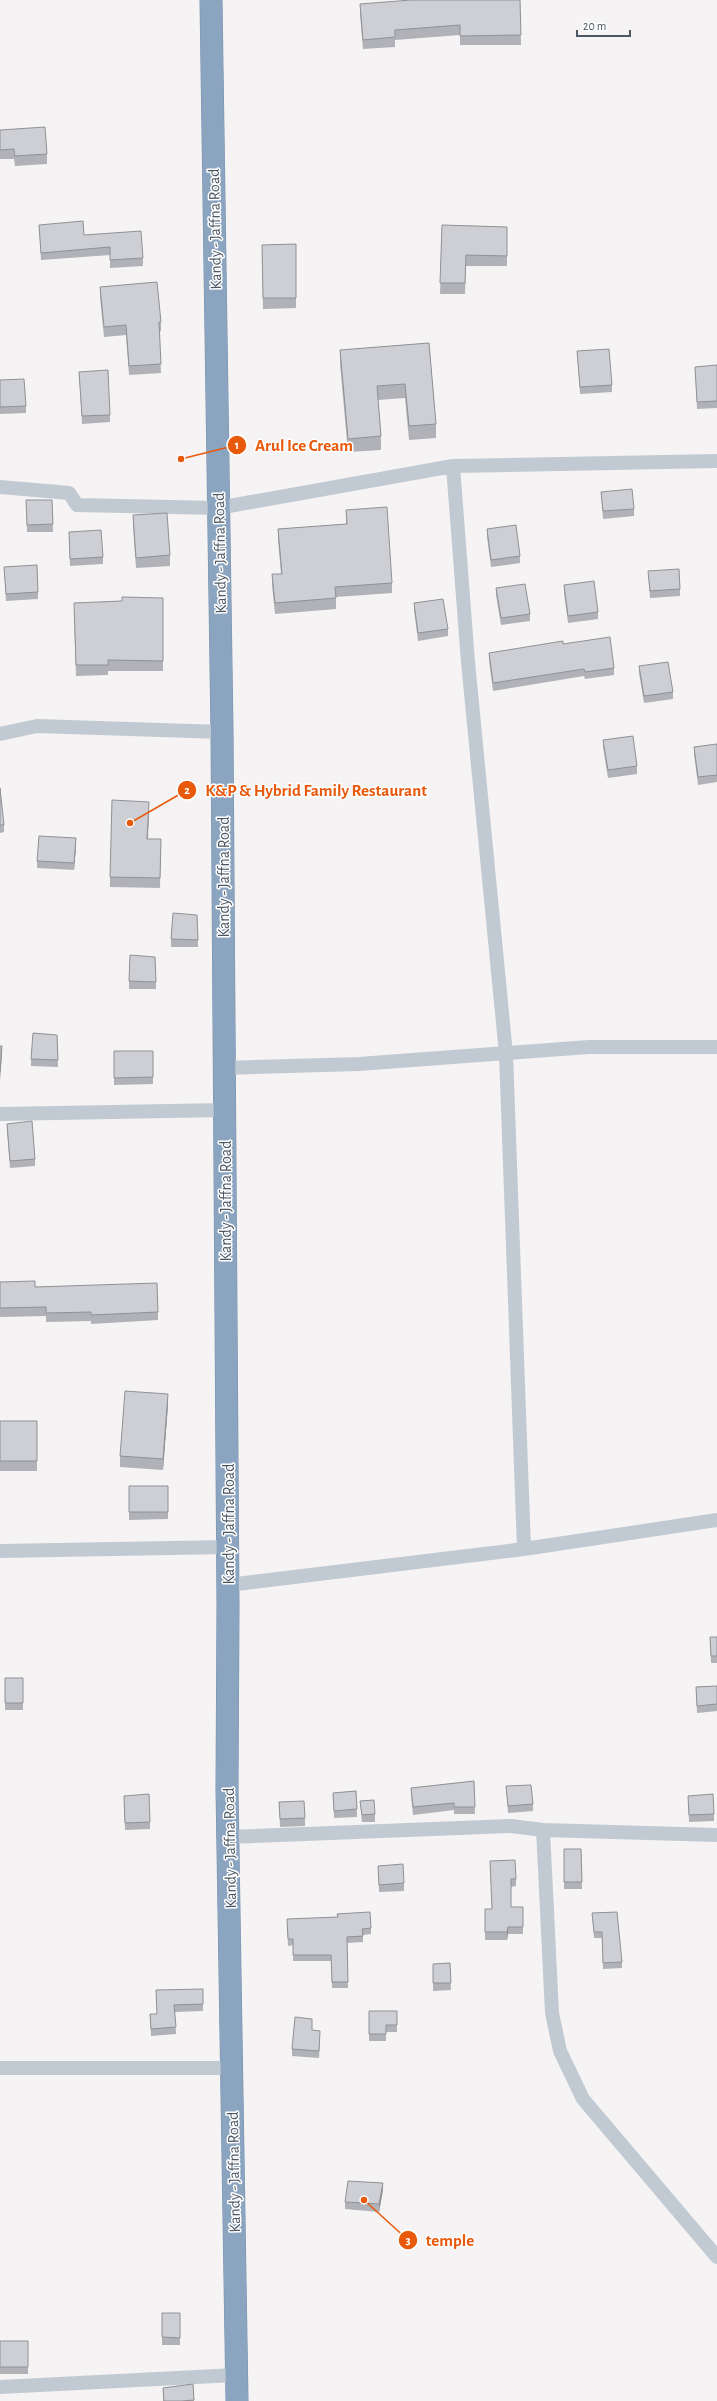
<svg xmlns="http://www.w3.org/2000/svg" width="717" height="2401" font-family="'Alegreya Sans',sans-serif">
<style>
.lines{fill:none;stroke-linecap:round;stroke-linejoin:round}
.highway-casing{stroke:#7690ad;stroke-width:23}
.street{stroke:#c1cad2;stroke-width:14}
.highway{stroke:#8ba5c1;stroke-width:22}
.wall{fill:#b0b2b7}
.shaded-wall{fill:#909195}
.building{fill:#cdcfd5;stroke:#909195}
.labels{text-anchor:middle;stroke-width:3;stroke-linejoin:round;paint-order:stroke}
.street-label{font-size:16px;fill:#4a5661;stroke:#fff}
.leader{fill:none;stroke:#e8590c;stroke-width:1.5}
.callout-dot{fill:#e8590c;stroke:#fff;stroke-width:1.5}
.mark-label{font-size:12px;text-anchor:middle;font-weight:bold;fill:#fff}
.callout-label{font-size:17px;text-anchor:middle;font-weight:bold;fill:#e8590c;stroke:#fff;stroke-width:3;stroke-linejoin:round;paint-order:stroke}
</style>
<rect width="100%" height="100%" fill="#f5f3f3"/>
<g class="lines">
<defs>
<path id="highway" d="M 211,0 L 222,732 L 228,1606 L 227,1789 L 237,2401"/>
</defs>
<use href="#highway" class="highway-casing"/>
<path class="street" d="M 453,466 L 468,662 L 506,1054 L 524,1549
M 0,487 L 69,493 L 77,505 L 218,508 L 453,466 L 717,461
M 0,734 L 37,726 L 222,732
M 224,1068 L 359,1064 L 589,1047 L 717,1047
M 0,1114 L 225,1110
M 0,1551 L 228,1547
M 228,1585 L 524,1549 L 717,1520
M 543,1830 L 552,2013 L 560,2051 L 583,2099 L 717,2257
M 229,1837 L 511,1826 L 543,1830 L 717,1835
M 0,2068 L 232,2068
M 0,2387 L 236,2375"/>
<use href="#highway" class="highway"/>
</g>
<path class="wall" d="M 520,0 L 521,45 L 460,45 L 460,35 L 395,40 L 395,47 L 363,49 L 360,14 L 360,4 Z
M 0,130 L 47,154 L 47,164 L 15,166 L 14,159 L 0,159 Z
M 39,225 L 84,235 L 143,258 L 143,266 L 110,268 L 110,255 L 41,260 Z
M 442,225 L 507,237 L 507,266 L 466,266 L 465,294 L 440,294 Z
M 296,244 L 296,308 L 263,309 L 262,245 Z
M 100,287 L 161,322 L 161,331 L 159,332 L 161,373 L 129,375 L 126,335 L 104,337 L 100,297 Z
M 429,343 L 436,424 L 436,438 L 409,440 L 405,398 L 378,400 L 381,436 L 381,450 L 348,452 L 340,364 L 340,350 Z
M 577,351 L 612,385 L 612,392 L 580,394 Z
M 717,365 L 717,408 L 697,409 L 695,367 Z
M 79,372 L 110,415 L 110,422 L 82,424 Z
M 0,380 L 26,406 L 26,413 L 0,414 Z
M 601,492 L 634,509 L 634,516 L 603,519 Z
M 26,500 L 52,500 L 53,532 L 27,532 Z
M 346,510 L 392,583 L 392,593 L 336,597 L 336,609 L 275,614 L 272,585 L 272,574 L 281,574 L 278,540 L 278,529 L 346,524 Z
M 133,515 L 170,555 L 170,566 L 136,568 L 133,526 Z
M 487,529 L 520,556 L 520,563 L 491,567 L 487,537 Z
M 69,532 L 103,557 L 103,564 L 70,566 Z
M 4,567 L 38,592 L 38,599 L 6,601 Z
M 648,571 L 680,589 L 680,596 L 650,598 Z
M 564,585 L 598,612 L 598,619 L 568,623 L 564,593 Z
M 496,588 L 530,614 L 530,621 L 501,625 L 496,595 Z
M 163,598 L 163,671 L 108,671 L 108,675 L 76,676 L 74,614 L 122,601 Z
M 414,603 L 448,629 L 448,636 L 418,641 L 414,610 Z
M 563,644 L 614,668 L 614,675 L 585,679 L 584,676 L 493,691 L 489,660 L 489,653 Z
M 639,666 L 673,692 L 673,699 L 644,703 L 639,673 Z
M 603,740 L 637,766 L 637,774 L 608,778 L 603,747 Z
M 717,744 L 717,782 L 698,785 L 694,754 L 694,747 Z
M 0,788 L 4,825 L 4,832 L 0,833 Z
M 149,812 L 148,839 L 161,839 L 160,888 L 110,887 L 110,877 Z
M 76,846 L 74,870 L 37,868 L 37,861 Z
M 197,915 L 198,947 L 171,947 L 171,939 Z
M 155,957 L 156,989 L 129,989 L 129,981 Z
M 57,1035 L 58,1067 L 31,1066 L 31,1059 Z
M 114,1051 L 153,1051 L 153,1084 L 114,1085 Z
M 7,1124 L 35,1159 L 35,1166 L 10,1168 L 7,1131 Z
M 0,1282 L 35,1287 L 158,1312 L 158,1320 L 91,1324 L 91,1321 L 46,1322 L 46,1316 L 0,1317 Z
M 168,1405 L 163,1470 L 120,1467 L 120,1456 Z
M 0,1421 L 37,1421 L 37,1471 L 0,1471 Z
M 129,1486 L 168,1486 L 168,1519 L 129,1520 Z
M 710,1637 L 717,1637 L 717,1663 L 711,1663 Z
M 5,1678 L 23,1678 L 23,1710 L 5,1710 Z
M 717,1686 L 717,1711 L 697,1713 L 696,1687 Z
M 474,1781 L 475,1814 L 454,1814 L 454,1810 L 413,1815 L 411,1795 L 411,1788 Z
M 506,1786 L 533,1804 L 533,1811 L 508,1813 Z
M 356,1791 L 357,1817 L 334,1818 L 333,1793 Z
M 124,1796 L 150,1822 L 150,1829 L 125,1830 Z
M 688,1796 L 714,1814 L 714,1821 L 689,1822 Z
M 360,1801 L 375,1814 L 375,1822 L 362,1822 Z
M 279,1802 L 305,1818 L 305,1826 L 280,1827 Z
M 564,1849 L 581,1849 L 582,1889 L 564,1889 Z
M 490,1861 L 516,1879 L 516,1886 L 511,1887 L 511,1907 L 523,1907 L 523,1934 L 508,1934 L 507,1940 L 485,1940 L 485,1909 L 492,1909 Z
M 378,1866 L 404,1883 L 404,1891 L 379,1892 Z
M 592,1913 L 622,1962 L 622,1968 L 603,1969 L 602,1938 L 594,1938 Z
M 287,1919 L 371,1928 L 371,1934 L 363,1935 L 363,1942 L 347,1943 L 348,1988 L 332,1988 L 331,1961 L 293,1961 L 293,1945 L 288,1946 Z
M 450,1963 L 451,1990 L 433,1991 L 433,1964 Z
M 203,1989 L 203,2011 L 175,2012 L 176,2034 L 151,2036 L 150,2014 L 157,2014 Z
M 369,2011 L 397,2011 L 397,2032 L 386,2032 L 386,2041 L 369,2041 Z
M 312,2026 L 312,2030 L 320,2038 L 319,2058 L 292,2056 L 292,2049 Z
M 383,2190 L 379,2212 L 345,2209 L 345,2202 Z
M 162,2313 L 180,2313 L 180,2345 L 162,2345 Z
M 0,2341 L 28,2341 L 28,2374 L 0,2374 Z
M 193,2384 L 194,2401 L 163,2401 L 163,2388 Z"/>
<path class="shaded-wall" d="M 149,802 L 149,812 L 147,849 L 147,839 Z
M 76,838 L 76,846 L 74,870 L 74,863 Z
M 2,1046 L 2,1053 L 0,1080 L 0,1072 Z
M 168,1394 L 168,1405 L 163,1470 L 163,1459 Z
M 508,1927 L 508,1934 L 507,1940 L 507,1932 Z
M 383,2183 L 383,2190 L 379,2212 L 379,2204 Z"/>
<path class="building" d="M 411,0 L 520,0 L 521,35 L 460,36 L 460,25 L 395,30 L 395,37 L 363,40 L 360,4 Z
M 45,127 L 47,154 L 15,156 L 14,149 L 0,150 L 0,130 Z
M 83,221 L 84,235 L 141,231 L 143,258 L 110,260 L 110,247 L 41,253 L 39,225 Z
M 442,225 L 507,227 L 507,256 L 466,255 L 465,283 L 440,283 Z
M 296,244 L 296,298 L 263,298 L 262,245 Z
M 157,282 L 161,322 L 159,322 L 161,364 L 129,366 L 126,325 L 104,327 L 100,287 Z
M 429,343 L 436,424 L 409,426 L 405,384 L 377,386 L 381,436 L 348,439 L 340,350 Z
M 609,349 L 612,385 L 580,387 L 577,351 Z
M 717,365 L 717,401 L 697,402 L 695,367 Z
M 108,370 L 110,415 L 82,416 L 79,372 Z
M 24,379 L 26,406 L 0,407 L 0,380 Z
M 632,489 L 634,509 L 603,511 L 601,492 Z
M 26,500 L 52,500 L 53,524 L 27,525 Z
M 387,507 L 392,583 L 335,587 L 336,598 L 275,603 L 272,574 L 282,574 L 278,529 L 347,524 L 346,510 Z
M 167,513 L 170,555 L 136,558 L 133,515 Z
M 516,525 L 520,556 L 491,560 L 487,529 Z
M 101,530 L 103,557 L 70,559 L 69,532 Z
M 37,565 L 38,592 L 6,594 L 4,567 Z
M 679,569 L 680,589 L 650,591 L 648,571 Z
M 594,581 L 598,612 L 568,616 L 564,585 Z
M 525,584 L 530,614 L 501,618 L 496,588 Z
M 122,597 L 163,598 L 163,661 L 108,660 L 108,665 L 76,665 L 74,603 L 122,601 Z
M 443,599 L 448,629 L 418,633 L 414,603 Z
M 610,637 L 614,668 L 585,672 L 584,669 L 493,683 L 489,653 L 563,641 L 563,644 Z
M 668,662 L 673,692 L 644,696 L 639,666 Z
M 633,736 L 637,766 L 608,770 L 603,740 Z
M 717,744 L 717,775 L 698,777 L 694,747 Z
M 0,788 L 4,825 L 0,825 Z
M 112,800 L 149,802 L 147,839 L 161,839 L 160,878 L 110,877 Z
M 39,836 L 76,838 L 74,863 L 37,861 Z
M 173,913 L 197,915 L 198,940 L 171,939 Z
M 130,955 L 155,957 L 156,982 L 129,981 Z
M 33,1033 L 57,1035 L 58,1060 L 31,1059 Z
M 0,1046 L 2,1046 L 0,1072 Z
M 114,1051 L 153,1051 L 153,1077 L 114,1078 Z
M 32,1121 L 35,1159 L 10,1161 L 7,1124 Z
M 35,1281 L 35,1287 L 157,1283 L 158,1312 L 91,1315 L 91,1312 L 46,1313 L 46,1307 L 0,1308 L 0,1282 Z
M 125,1391 L 168,1394 L 163,1459 L 120,1456 Z
M 0,1421 L 37,1421 L 37,1461 L 0,1461 Z
M 129,1486 L 168,1486 L 168,1512 L 129,1512 Z
M 710,1637 L 717,1637 L 717,1656 L 711,1656 Z
M 5,1678 L 23,1678 L 23,1703 L 5,1703 Z
M 717,1686 L 717,1704 L 697,1706 L 696,1687 Z
M 474,1781 L 475,1807 L 454,1807 L 454,1803 L 413,1807 L 411,1788 Z
M 531,1785 L 533,1804 L 508,1806 L 506,1786 Z
M 356,1791 L 357,1809 L 334,1811 L 333,1793 Z
M 149,1794 L 150,1822 L 125,1823 L 124,1796 Z
M 713,1794 L 714,1814 L 689,1815 L 688,1796 Z
M 374,1800 L 375,1814 L 362,1815 L 360,1801 Z
M 304,1801 L 305,1818 L 280,1819 L 279,1802 Z
M 564,1849 L 581,1849 L 582,1882 L 564,1882 Z
M 515,1860 L 516,1879 L 511,1879 L 511,1907 L 523,1907 L 523,1927 L 508,1927 L 507,1932 L 485,1932 L 485,1909 L 492,1909 L 490,1861 Z
M 403,1864 L 404,1883 L 379,1885 L 378,1866 Z
M 370,1912 L 371,1928 L 362,1929 L 363,1936 L 347,1937 L 348,1982 L 332,1982 L 331,1955 L 293,1955 L 293,1939 L 288,1939 L 287,1919 L 338,1917 L 337,1914 Z
M 617,1912 L 622,1962 L 603,1963 L 602,1932 L 594,1932 L 592,1913 Z
M 450,1963 L 451,1983 L 433,1983 L 433,1964 Z
M 203,1989 L 203,2004 L 174,2005 L 176,2027 L 151,2029 L 150,2014 L 157,2014 L 156,1990 Z
M 369,2011 L 397,2011 L 397,2025 L 386,2025 L 386,2034 L 369,2034 Z
M 295,2017 L 312,2019 L 312,2030 L 320,2031 L 319,2051 L 292,2049 Z
M 348,2181 L 383,2183 L 379,2204 L 345,2202 Z
M 162,2313 L 180,2313 L 180,2338 L 162,2337 Z
M 0,2341 L 28,2341 L 28,2367 L 0,2367 Z
M 193,2384 L 194,2400 L 182,2401 L 164,2401 L 163,2388 Z"/>
<g class="labels">
<g class="street-label">
<text transform="translate(214 229) rotate(-91)" y="6">Kandy - Jaffna Road</text>
<text transform="translate(219 553) rotate(-91)" y="6">Kandy - Jaffna Road</text>
<text transform="translate(223 877) rotate(-90)" y="6">Kandy - Jaffna Road</text>
<text transform="translate(225 1201) rotate(-90)" y="6">Kandy - Jaffna Road</text>
<text transform="translate(228 1524) rotate(-90)" y="6">Kandy - Jaffna Road</text>
<text transform="translate(229 1848) rotate(-91)" y="6">Kandy - Jaffna Road</text>
<text transform="translate(233 2172) rotate(-91)" y="6">Kandy - Jaffna Road</text>
</g>
</g>
<path class="leader" d="M181 459L237 445M130 823L187 790M364 2200L408 2240"/>
<g class="callout-dot">
<circle cx="181" cy="459" r="4"/>
<circle cx="130" cy="823" r="4"/>
<circle cx="364" cy="2200" r="4"/>
<circle cx="237" cy="445" r="10"/>
<circle cx="187" cy="790" r="10"/>
<circle cx="408" cy="2240" r="10"/>
</g>
<g class="mark-label">
<text x="237" y="449">1</text>
<text x="187" y="794">2</text>
<text x="408" y="2244">3</text>
</g>
<g class="callout-label">
<text x="304" y="451">Arul Ice Cream</text>
<text x="316" y="796">K&amp;P &amp; Hybrid Family Restaurant</text>
<text x="450" y="2246">temple</text>
</g>
<path d="M577 30v6h53v-6" fill="none" stroke="#4a5661" stroke-width="2"/>
<text x="583" y="30" font-size="12" fill="#4a5661" stroke="#ffffff" stroke-width="3" paint-order="stroke">20 m</text>
</svg>
